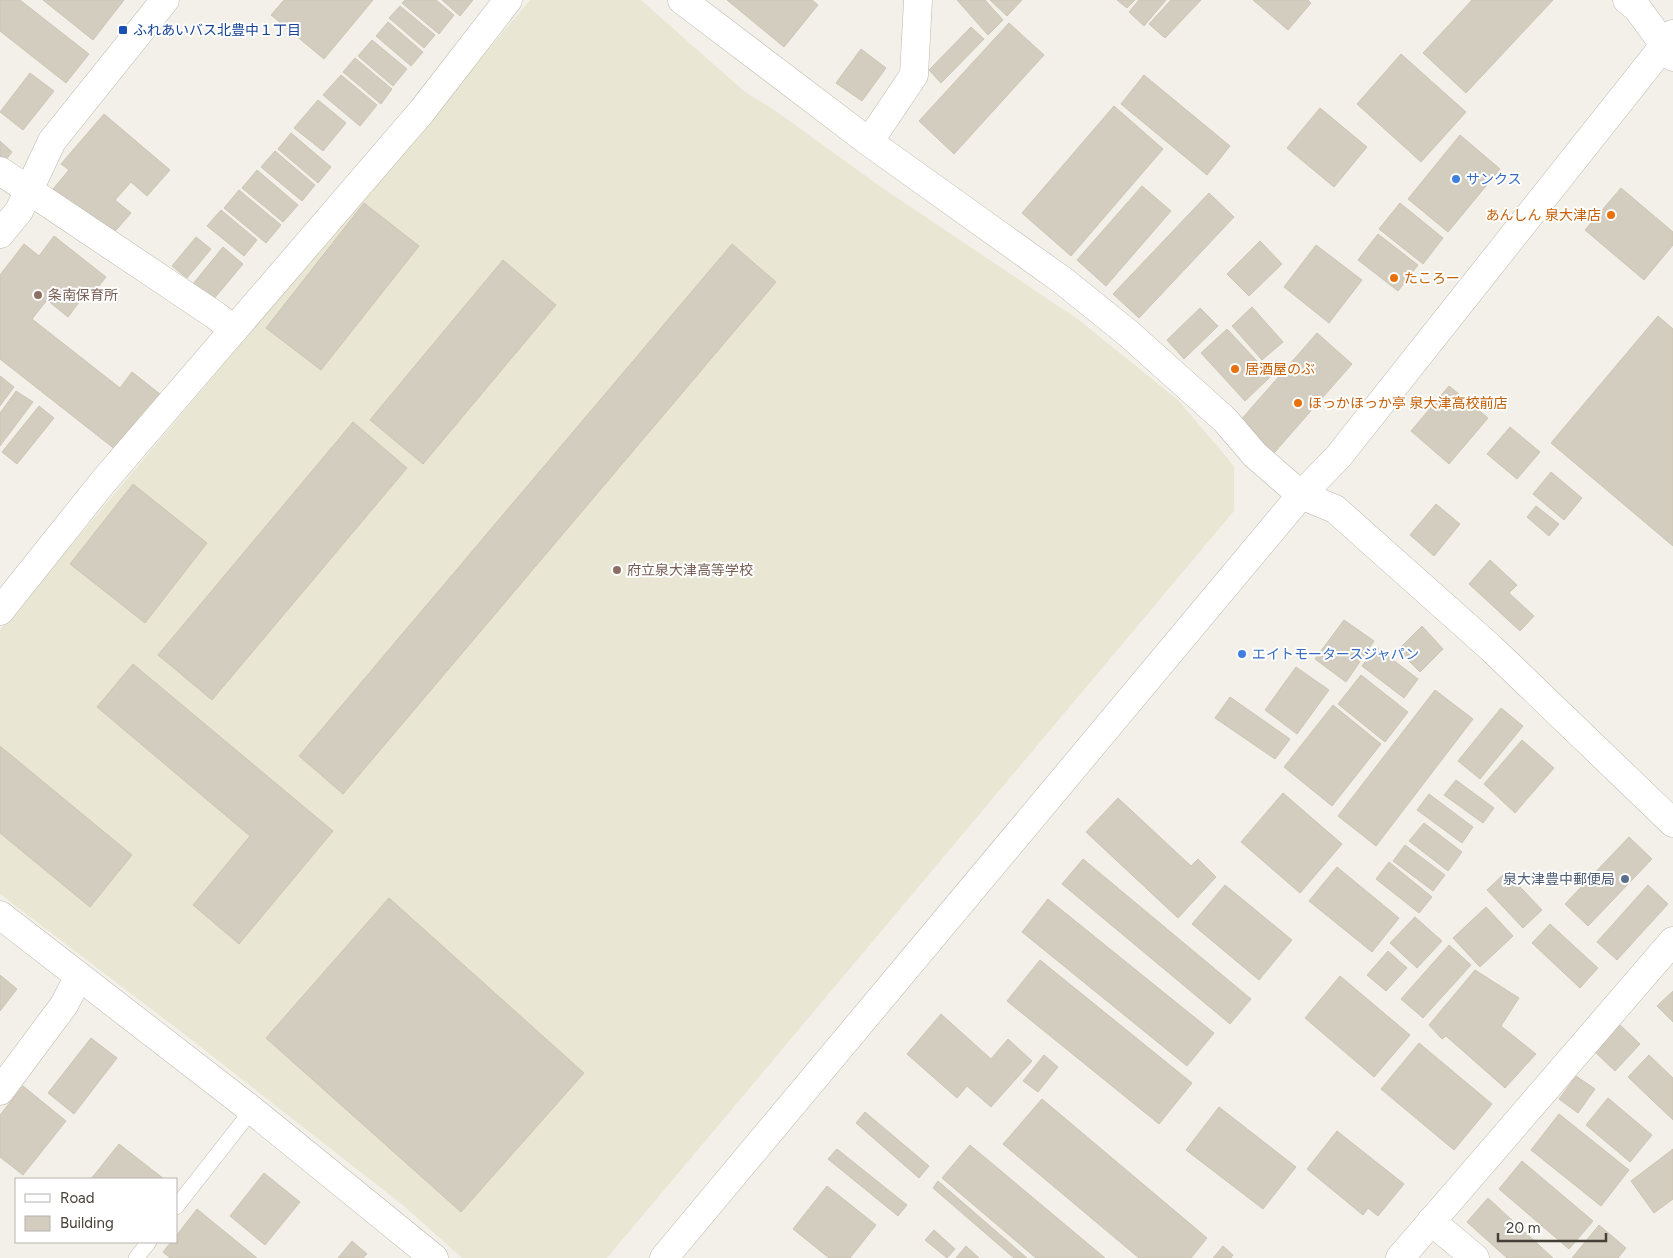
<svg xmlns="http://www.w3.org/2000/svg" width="1673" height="1258" font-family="Figtree,'Noto Sans JP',sans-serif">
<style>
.education{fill:#eae6d4}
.building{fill:#d3cdc0;stroke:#cdc5b4}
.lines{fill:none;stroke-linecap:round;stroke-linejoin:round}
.service-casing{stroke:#bdb8ad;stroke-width:16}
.minor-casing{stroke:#bdb8ad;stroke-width:29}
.tertiary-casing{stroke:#bdb8ad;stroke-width:29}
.service{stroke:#fff;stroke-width:15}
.minor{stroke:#fff;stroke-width:28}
.tertiary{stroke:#fff;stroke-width:28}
.transit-dot{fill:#1a4fb4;stroke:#fff;stroke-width:2}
.shop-dot{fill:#3f7fe0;stroke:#fff;stroke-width:2}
.food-dot{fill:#e8710a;stroke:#fff;stroke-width:2}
.education-dot{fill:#8d6e63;stroke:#fff;stroke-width:2}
.service-dot{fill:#5c6f8a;stroke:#fff;stroke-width:2}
.labels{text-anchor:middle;stroke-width:4;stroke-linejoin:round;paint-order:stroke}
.transit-label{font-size:14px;fill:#164399;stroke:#fff;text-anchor:start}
.shop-label{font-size:14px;fill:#366cbe;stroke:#fff;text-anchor:start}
.food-label{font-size:14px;fill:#c56008;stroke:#fff;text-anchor:start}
.education-label{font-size:14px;fill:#785e54;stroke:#fff;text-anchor:start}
.service-label{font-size:14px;fill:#4e5e75;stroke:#fff;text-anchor:end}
</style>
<rect width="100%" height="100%" fill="#f3f0e9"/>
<path class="education" d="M 530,0 L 641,0 L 745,92 L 773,109 L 881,187 L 1079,320 L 1178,400 L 1234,466 L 1234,511 L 607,1258 L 462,1258 L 404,1206 L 188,1037 L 0,894 L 0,630 Z"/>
<path class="building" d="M 0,0 L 20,0 L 89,54 L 66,83 L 0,31 Z
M 43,0 L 124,0 L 93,40 Z
M 284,0 L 373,0 L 324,59 L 271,15 Z
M 405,0 L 436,0 L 454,15 L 439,34 L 402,3 Z
M 442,0 L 473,0 L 460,16 Z
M 727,0 L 812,0 L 818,5 L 784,47 Z
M 957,0 L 985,0 L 1003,20 L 988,35 Z
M 990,0 L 1022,0 L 1007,16 Z
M 1117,0 L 1135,0 L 1127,8 Z
M 1139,0 L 1166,0 L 1144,26 L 1129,12 Z
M 1171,0 L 1201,0 L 1165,38 L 1149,24 Z
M 1253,0 L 1308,0 L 1311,3 L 1288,30 Z
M 1472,0 L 1553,0 L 1466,93 L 1423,53 Z
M 400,6 L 435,35 L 424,48 L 389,18 Z
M 388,22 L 423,52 L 411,66 L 376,36 Z
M 1009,23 L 1044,55 L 954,154 L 919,121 Z
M 971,27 L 984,39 L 941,83 L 929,70 Z
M 372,40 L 407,69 L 393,86 L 358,56 Z
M 861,49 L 886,68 L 862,101 L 836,83 Z
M 1401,54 L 1466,112 L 1421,162 L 1357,104 Z
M 355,58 L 392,89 L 381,104 L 343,72 Z
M 30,73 L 54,91 L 23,130 L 0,112 Z
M 341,75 L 377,105 L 360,126 L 323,95 Z
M 1144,75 L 1230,146 L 1207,175 L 1121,104 Z
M 318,100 L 346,123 L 323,151 L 294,128 Z
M 1114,106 L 1163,149 L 1071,256 L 1022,213 Z
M 1320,108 L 1367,147 L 1334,187 L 1287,148 Z
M 104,114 L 170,170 L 147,196 L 131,182 L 115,200 L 131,213 L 110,237 L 53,189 L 69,170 L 61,164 Z
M 291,133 L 331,167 L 318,183 L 278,149 Z
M 1460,135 L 1500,169 L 1448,232 L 1408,199 Z
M 0,141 L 12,152 L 2,165 L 0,164 Z
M 275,151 L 315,185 L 302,201 L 261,167 Z
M 257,170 L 298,205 L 283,222 L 242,188 Z
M 1142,186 L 1171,211 L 1106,286 L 1077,260 Z
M 1621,188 L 1673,232 L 1673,245 L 1644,280 L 1585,230 Z
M 239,190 L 281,225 L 266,243 L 224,208 Z
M 1209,193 L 1234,217 L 1139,318 L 1113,294 Z
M 364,203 L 419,246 L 321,370 L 266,328 Z
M 1400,203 L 1443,238 L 1423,264 L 1379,229 Z
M 221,210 L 257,240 L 244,256 L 207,226 Z
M 1378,234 L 1418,265 L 1398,291 L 1358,260 Z
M 54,236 L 106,277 L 91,296 L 86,293 L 68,317 L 47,300 L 32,319 L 120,388 L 132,372 L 160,394 L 116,450 L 0,359 L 0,275 L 24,244 L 39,256 Z
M 196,237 L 211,249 L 187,278 L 172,266 Z
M 1260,241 L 1282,264 L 1249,296 L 1227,274 Z
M 732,244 L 776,282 L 343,794 L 299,756 Z
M 1316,245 L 1362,280 L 1329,323 L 1284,287 Z
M 223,247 L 243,264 L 213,300 L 193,284 Z
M 503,260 L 556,305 L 423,464 L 370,420 Z
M 1252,307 L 1283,342 L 1262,360 L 1232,326 Z
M 1200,308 L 1218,326 L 1184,359 L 1167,340 Z
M 1658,316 L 1673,329 L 1673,546 L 1551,443 Z
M 1227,329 L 1271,376 L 1245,401 L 1201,353 Z
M 1317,333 L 1352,364 L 1274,453 L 1239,422 Z
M 0,376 L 14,387 L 0,406 Z
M 1449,386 L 1488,418 L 1449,464 L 1411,431 Z
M 16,391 L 33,402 L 0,446 L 0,413 Z
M 39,406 L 54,418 L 17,464 L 2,452 Z
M 353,422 L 407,468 L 212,700 L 158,655 Z
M 1510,427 L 1540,452 L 1517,479 L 1487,454 Z
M 1551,472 L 1582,498 L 1564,520 L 1533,494 Z
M 133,484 L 207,543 L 145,623 L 70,564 Z
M 1436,504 L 1460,524 L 1434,556 L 1410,535 Z
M 1536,506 L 1559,524 L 1549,536 L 1527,517 Z
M 1490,560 L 1517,585 L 1509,593 L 1534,616 L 1520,631 L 1469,584 Z
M 1344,620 L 1374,641 L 1346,682 L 1315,659 Z
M 1422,626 L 1443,649 L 1420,672 L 1398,650 Z
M 1376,647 L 1418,679 L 1404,698 L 1362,666 Z
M 133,664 L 333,831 L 239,944 L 193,905 L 250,836 L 97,707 Z
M 1296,667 L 1329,690 L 1297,734 L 1265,710 Z
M 1361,675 L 1408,712 L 1385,742 L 1338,704 Z
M 1435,690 L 1473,719 L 1376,846 L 1338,816 Z
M 1230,697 L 1290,739 L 1275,759 L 1215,718 Z
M 1333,705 L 1381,744 L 1332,806 L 1284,767 Z
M 1501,708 L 1523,726 L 1480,779 L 1458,761 Z
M 1522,740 L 1554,768 L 1515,813 L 1484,784 Z
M 0,746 L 132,855 L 90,907 L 0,833 Z
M 1456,780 L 1494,808 L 1483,823 L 1444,795 Z
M 1283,793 L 1342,844 L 1300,893 L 1241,842 Z
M 1429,794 L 1473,827 L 1462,843 L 1417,810 Z
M 1118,798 L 1191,866 L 1198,859 L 1216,877 L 1178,918 L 1086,832 Z
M 1424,823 L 1462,852 L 1448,871 L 1409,841 Z
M 1629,837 L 1652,859 L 1588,926 L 1565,904 Z
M 1405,845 L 1445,875 L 1433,891 L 1393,861 Z
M 1083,859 L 1251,999 L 1230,1024 L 1062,884 Z
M 1389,862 L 1432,897 L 1419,913 L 1376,879 Z
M 1337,867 L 1399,918 L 1372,952 L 1309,901 Z
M 1506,872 L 1542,910 L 1523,928 L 1487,890 Z
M 1225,885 L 1292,940 L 1259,980 L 1192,924 Z
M 1648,885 L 1668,904 L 1617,960 L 1597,942 Z
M 389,898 L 584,1073 L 461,1212 L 266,1038 Z
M 1048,899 L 1214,1033 L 1187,1066 L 1022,932 Z
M 1486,907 L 1513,936 L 1480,967 L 1453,938 Z
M 1415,917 L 1442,941 L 1417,968 L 1390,943 Z
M 1550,924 L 1598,968 L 1580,988 L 1532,943 Z
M 1449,945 L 1471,965 L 1423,1018 L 1401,999 Z
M 1388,951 L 1407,968 L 1386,991 L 1367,975 Z
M 1040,960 L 1192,1083 L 1159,1124 L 1007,1001 Z
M 1475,970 L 1519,998 L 1501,1026 L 1536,1054 L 1505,1088 L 1446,1036 L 1442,1039 L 1429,1025 Z
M 0,975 L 17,989 L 0,1011 Z
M 1340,976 L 1410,1035 L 1374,1077 L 1305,1018 Z
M 1673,991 L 1673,1022 L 1657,1006 Z
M 941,1014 L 991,1059 L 1008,1039 L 1032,1061 L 991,1107 L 967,1086 L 957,1098 L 907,1054 Z
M 1619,1024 L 1640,1044 L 1615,1071 L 1594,1051 Z
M 91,1038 L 117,1058 L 74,1114 L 48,1093 Z
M 1419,1043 L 1492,1104 L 1454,1150 L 1381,1089 Z
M 1044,1055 L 1058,1067 L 1038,1092 L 1023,1081 Z
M 1649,1055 L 1673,1078 L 1673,1120 L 1628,1077 Z
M 1576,1076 L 1595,1089 L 1578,1113 L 1559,1099 Z
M 23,1086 L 66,1121 L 23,1175 L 0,1157 L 0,1115 Z
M 1608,1098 L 1652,1135 L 1630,1162 L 1586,1125 Z
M 1042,1099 L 1207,1238 L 1191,1258 L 1139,1258 L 1003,1144 Z
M 1219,1107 L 1296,1167 L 1263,1209 L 1186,1150 Z
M 865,1112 L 929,1166 L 919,1178 L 856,1123 Z
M 1559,1114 L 1629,1170 L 1601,1206 L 1531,1150 Z
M 1337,1131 L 1404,1184 L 1378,1216 L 1368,1208 L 1363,1215 L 1307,1169 Z
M 119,1144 L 164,1179 L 91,1179 Z
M 970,1145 L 1105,1258 L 1036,1258 L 942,1178 Z
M 837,1149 L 907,1205 L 898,1216 L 828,1159 Z
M 1673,1149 L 1673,1199 L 1654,1213 L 1631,1181 Z
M 1522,1161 L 1593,1221 L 1569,1249 L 1499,1189 Z
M 264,1173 L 300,1202 L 265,1245 L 230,1216 Z
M 938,1181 L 1027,1258 L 1014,1258 L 933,1188 Z
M 827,1186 L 876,1225 L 850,1258 L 829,1258 L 793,1229 Z
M 1488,1198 L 1553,1258 L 1507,1258 L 1467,1222 Z
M 197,1209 L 257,1258 L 170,1258 L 163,1252 L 171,1242 L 176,1242 L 176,1236 Z
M 1599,1225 L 1626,1248 L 1618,1258 L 1572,1258 Z
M 934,1230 L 955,1249 L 947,1258 L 925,1240 Z
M 352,1241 L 367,1254 L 363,1258 L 338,1258 Z
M 966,1246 L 979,1258 L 956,1258 Z
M 1223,1246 L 1233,1255 L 1231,1258 L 1213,1258 Z"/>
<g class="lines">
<defs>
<path id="service" d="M 176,1207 L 252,1110
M 136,1258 L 149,1242"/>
<path id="minor" d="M 682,0 L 869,142 L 1062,280 L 1129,334 L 1225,420 L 1255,455 L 1301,495 L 1335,509 L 1491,648 L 1673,823
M 1627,0 L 1637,8 L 1673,57
M 869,142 L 914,75 L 918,0
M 0,171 L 215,315 L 234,330
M 0,234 L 19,211 L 52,141 L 165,0
M 0,611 L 103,482 L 422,111 L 508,0
M 0,915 L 252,1110 L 434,1258
M 0,1091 L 64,1005 L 79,976
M 1431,1221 L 1475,1258
M 1400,1258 L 1673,941"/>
<path id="tertiary" d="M 664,1258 L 1301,495 L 1338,457 L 1673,34"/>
</defs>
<use href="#service" class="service-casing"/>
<use href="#minor" class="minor-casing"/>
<use href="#tertiary" class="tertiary-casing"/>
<use href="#service" class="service"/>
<use href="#minor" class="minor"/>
<use href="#tertiary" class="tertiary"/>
</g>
<rect class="transit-dot" x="118" y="25" width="10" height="10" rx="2.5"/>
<g class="shop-dot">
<circle cx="1456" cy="179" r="5"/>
<circle cx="1242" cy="654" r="5"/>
</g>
<g class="food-dot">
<circle cx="1611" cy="215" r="5"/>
<circle cx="1394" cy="278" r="5"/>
<circle cx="1235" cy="369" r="5"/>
<circle cx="1298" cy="403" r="5"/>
</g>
<g class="education-dot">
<circle cx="38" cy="295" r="5"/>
<circle cx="617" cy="570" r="5"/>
</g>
<circle class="service-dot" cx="1625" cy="879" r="5"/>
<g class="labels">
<g class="transit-label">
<text x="133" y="35">ふれあいバス北豊中１丁目</text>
</g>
<g class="shop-label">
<text x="1466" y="184">サンクス</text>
<text x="1252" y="659">エイトモータースジャパン</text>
</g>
<g class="food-label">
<text x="1601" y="220" text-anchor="end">あんしん 泉大津店</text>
<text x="1404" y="283">たころー</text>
<text x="1245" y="374">居酒屋のぶ</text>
<text x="1308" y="408">ほっかほっか亭 泉大津高校前店</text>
</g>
<g class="education-label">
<text x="48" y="300">条南保育所</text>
<text x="627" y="575">府立泉大津高等学校</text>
</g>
<g class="service-label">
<text x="1615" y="884">泉大津豊中郵便局</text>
</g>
</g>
<rect x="15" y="1178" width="162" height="65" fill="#ffffff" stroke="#b5b3af"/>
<rect x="25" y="1194" width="25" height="8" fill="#ffffff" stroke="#b5b3af"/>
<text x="60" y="1203" font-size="15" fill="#464138">Road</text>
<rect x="25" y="1216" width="25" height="15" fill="#d3cdc0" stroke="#b5b3af"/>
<text x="60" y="1228" font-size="15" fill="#464138">Building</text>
<path d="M1498 1233v8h108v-8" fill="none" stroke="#464138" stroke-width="2.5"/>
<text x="1506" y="1233" font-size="15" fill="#464138" stroke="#ffffff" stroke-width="4" paint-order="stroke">20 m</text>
</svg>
